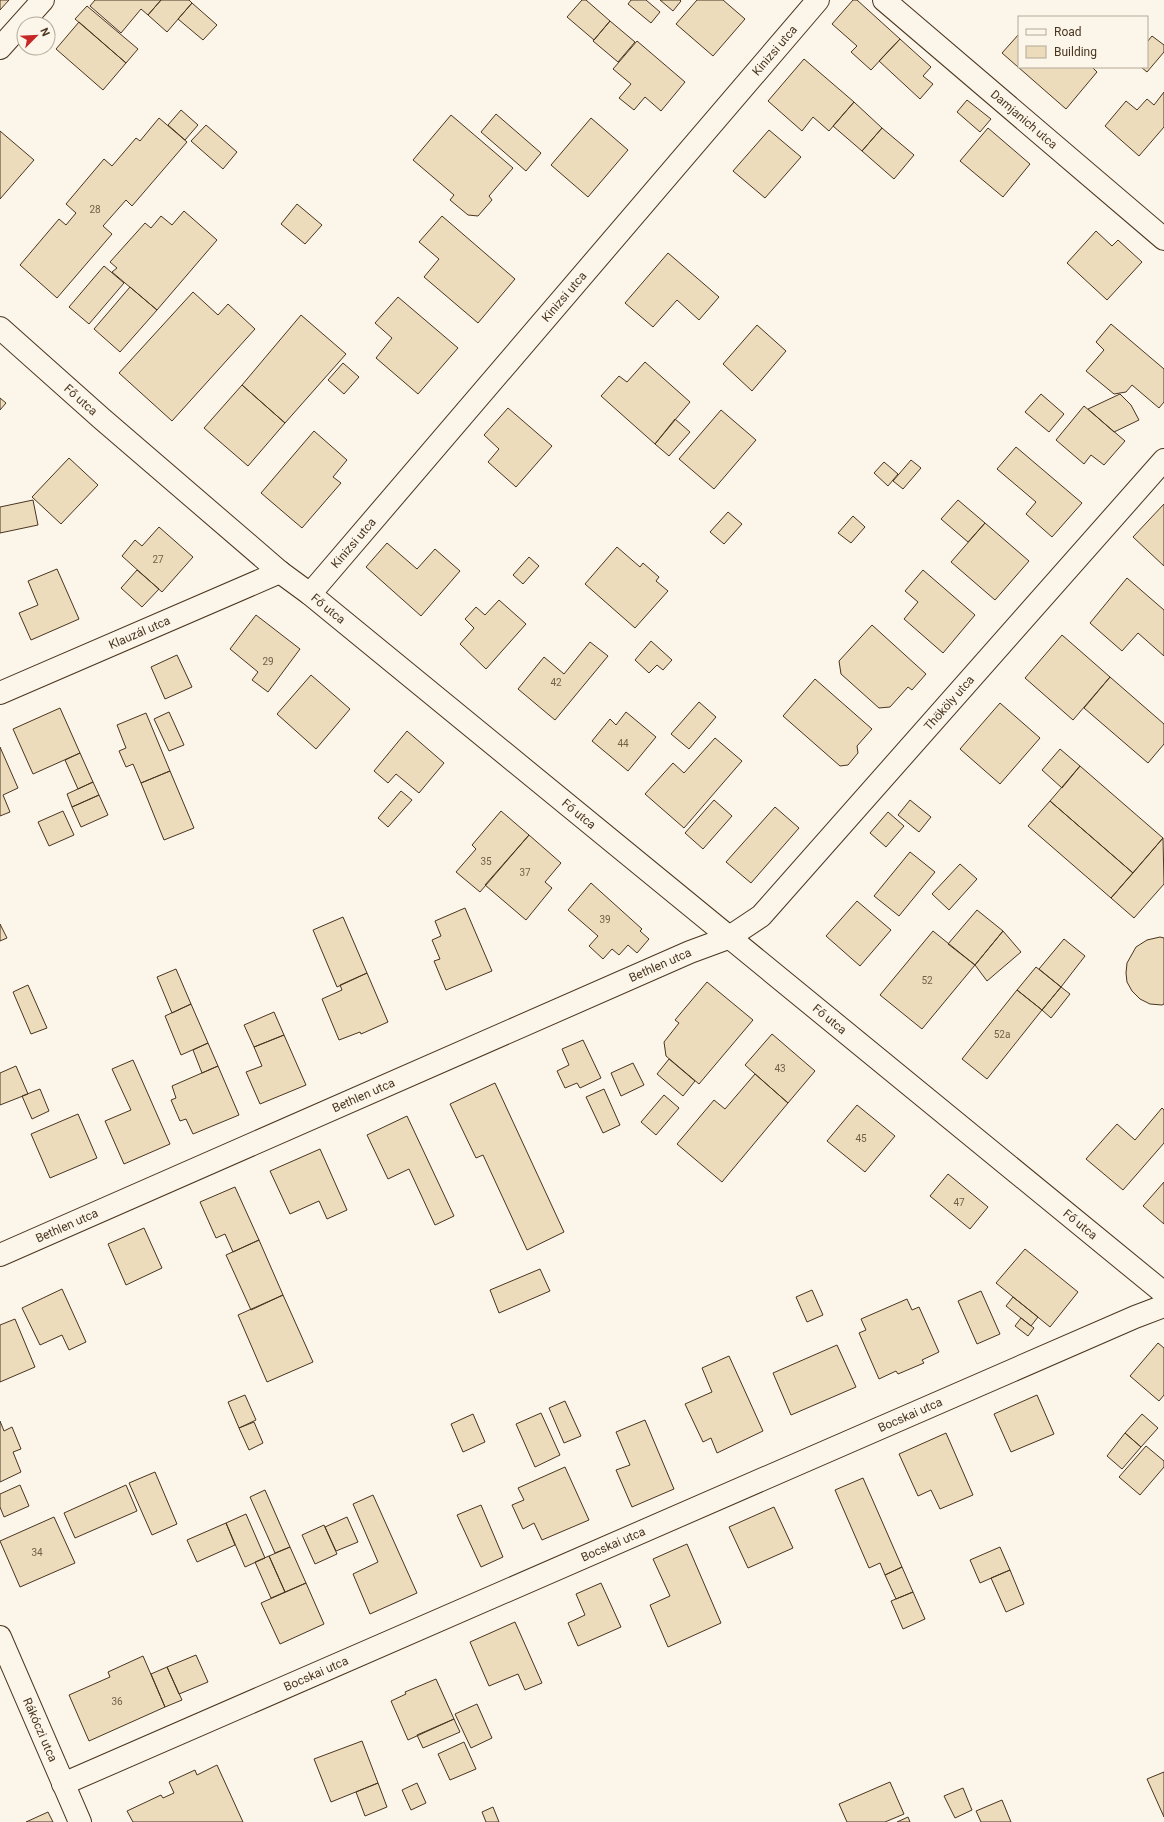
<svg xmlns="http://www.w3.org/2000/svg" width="1164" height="1822" font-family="Roboto,sans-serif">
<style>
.building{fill:#ecdcbc;stroke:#4a3520}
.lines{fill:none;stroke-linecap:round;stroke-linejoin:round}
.minor-casing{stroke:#4a3520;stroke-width:24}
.major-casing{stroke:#4a3520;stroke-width:24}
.minor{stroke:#fbf6e9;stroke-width:22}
.major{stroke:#fbf6e9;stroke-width:22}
.labels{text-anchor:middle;stroke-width:3;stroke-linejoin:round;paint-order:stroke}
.number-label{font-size:10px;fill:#725f47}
.street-label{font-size:12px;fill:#4a3520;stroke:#fbf6e9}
</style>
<rect width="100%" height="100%" fill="#fbf6e9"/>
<path class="building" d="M 0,0 L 9,0 L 0,10 Z
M 95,0 L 161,0 L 148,15 L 141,9 L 121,33 L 90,6 Z
M 161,0 L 189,0 L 192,3 L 167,32 L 148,15 Z
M 582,0 L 586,0 L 610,21 L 594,40 L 567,17 Z
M 631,0 L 646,0 L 660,12 L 651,23 L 628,4 Z
M 660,0 L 680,0 L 681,1 L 673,11 Z
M 697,0 L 723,0 L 745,19 L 713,56 L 676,24 Z
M 853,0 L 857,0 L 900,39 L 871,70 L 851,52 L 857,46 L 832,24 Z
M 192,3 L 217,25 L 203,40 L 178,19 Z
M 87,6 L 138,49 L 126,63 L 75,19 Z
M 610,21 L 635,42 L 618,62 L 593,41 Z
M 79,22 L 126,63 L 103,90 L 56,49 Z
M 1019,34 L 1019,67 L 1092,67 L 1097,72 L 1066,109 L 1002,53 Z
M 1152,36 L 1164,45 L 1164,52 L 1147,72 L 1141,67 L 1147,67 L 1147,42 Z
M 900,39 L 931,67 L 923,76 L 933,84 L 920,99 L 879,61 Z
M 637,41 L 685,82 L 661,111 L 645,97 L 634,110 L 619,98 L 631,84 L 613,69 Z
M 804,59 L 854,102 L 829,131 L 813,117 L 802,131 L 768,101 Z
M 1164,92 L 1164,127 L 1139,156 L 1105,126 L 1126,101 L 1137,110 L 1147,99 L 1154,105 Z
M 967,100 L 991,119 L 980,132 L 957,112 Z
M 854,102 L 882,128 L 862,151 L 833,126 Z
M 181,110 L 198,125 L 185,140 L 168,125 Z
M 496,114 L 541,153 L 526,171 L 481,132 Z
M 451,115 L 513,168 L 489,196 L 492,200 L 478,216 L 468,215 L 450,200 L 454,195 L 413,160 Z
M 159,118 L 187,142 L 132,206 L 126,200 L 103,226 L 112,234 L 57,298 L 20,265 L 59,219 L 66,225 L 76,213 L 66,204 L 104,159 L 112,166 L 136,138 L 140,141 Z
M 591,118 L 628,150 L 588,197 L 551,165 Z
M 206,125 L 237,152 L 223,169 L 191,141 Z
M 882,128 L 914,155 L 894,179 L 862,151 Z
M 988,128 L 1030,164 L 1003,197 L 960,161 Z
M 769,130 L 801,157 L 765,198 L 733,171 Z
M 0,131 L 34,160 L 0,199 Z
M 297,204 L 322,225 L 305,244 L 281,224 Z
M 184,211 L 217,240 L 157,310 L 112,272 L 117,268 L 110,262 L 145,223 L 151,228 L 161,216 L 172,225 Z
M 442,216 L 515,279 L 478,323 L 424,277 L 439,259 L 419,242 Z
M 1096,231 L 1112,246 L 1118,240 L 1142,262 L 1107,300 L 1067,263 Z
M 668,253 L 719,297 L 699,320 L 677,300 L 653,327 L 625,303 Z
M 104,266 L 124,283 L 89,324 L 69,307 Z
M 130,287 L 157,310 L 120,352 L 94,329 Z
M 193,292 L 218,315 L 228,304 L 255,329 L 172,421 L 119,373 Z
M 398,297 L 458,348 L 418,394 L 376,358 L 392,338 L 375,323 Z
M 301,315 L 346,354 L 285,423 L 242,385 Z
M 1111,324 L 1164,369 L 1164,402 L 1159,408 L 1132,385 L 1126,392 L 1114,394 L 1086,371 L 1104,350 L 1096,342 Z
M 757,325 L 786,351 L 752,391 L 723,364 Z
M 645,362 L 690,402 L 655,444 L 601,396 L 619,376 L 627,382 Z
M 343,363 L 359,377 L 344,394 L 328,380 Z
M 242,385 L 285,423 L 248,466 L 204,428 Z
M 1041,394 L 1064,414 L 1049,432 L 1025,412 Z
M 1120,394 L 1131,405 L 1139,420 L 1114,432 L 1088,409 Z
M 0,398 L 6,403 L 0,410 Z
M 1084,406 L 1125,441 L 1104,465 L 1091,455 L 1084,464 L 1056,440 Z
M 508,408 L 552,446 L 516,487 L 488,462 L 499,449 L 484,435 Z
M 721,410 L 756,440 L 714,489 L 679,459 Z
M 675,419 L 690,432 L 669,456 L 655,444 Z
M 314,431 L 347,460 L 333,477 L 341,483 L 302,528 L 261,493 Z
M 1016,447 L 1082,503 L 1052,537 L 1026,514 L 1036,502 L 997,469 Z
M 69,458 L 98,485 L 61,524 L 32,497 Z
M 911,460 L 921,468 L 903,489 L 893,481 Z
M 884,462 L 898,474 L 888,486 L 874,473 Z
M 33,500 L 38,525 L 0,533 L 0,507 Z
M 958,500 L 985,523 L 968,542 L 941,519 Z
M 1164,504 L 1164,566 L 1133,537 Z
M 728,512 L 742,524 L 724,544 L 710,532 Z
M 853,516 L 865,527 L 851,543 L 838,533 Z
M 985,523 L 1029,561 L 995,600 L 951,562 Z
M 159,527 L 193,557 L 162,592 L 122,556 L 135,540 L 142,546 Z
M 387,543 L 417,569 L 435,549 L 460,571 L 421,616 L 366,567 Z
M 617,547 L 640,567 L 643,563 L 659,577 L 656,581 L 668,591 L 635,628 L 585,584 Z
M 529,557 L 539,566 L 523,584 L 513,575 Z
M 57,569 L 79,619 L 31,640 L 19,613 L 38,605 L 28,581 Z
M 137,570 L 159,589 L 142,607 L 121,588 Z
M 923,570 L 975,615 L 943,653 L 904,619 L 918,602 L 905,591 Z
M 1127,578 L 1164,610 L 1164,656 L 1138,633 L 1122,651 L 1090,623 Z
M 499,600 L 526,624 L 486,669 L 460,644 L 474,628 L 465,619 L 476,607 L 485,615 Z
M 256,615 L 300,649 L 268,692 L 252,680 L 258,672 L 230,649 Z
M 872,625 L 926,674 L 912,690 L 908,687 L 890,707 L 879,708 L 841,674 L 839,661 Z
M 1062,635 L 1110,677 L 1073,720 L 1025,678 Z
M 651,641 L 672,660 L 663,670 L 657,665 L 649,673 L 635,660 Z
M 590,642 L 608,656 L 555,720 L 518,689 L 544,657 L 564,674 Z
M 177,655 L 192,687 L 165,699 L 151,667 Z
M 311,675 L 350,709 L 316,749 L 277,714 Z
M 1110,677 L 1164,724 L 1164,744 L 1148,763 L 1084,708 Z
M 815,679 L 872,729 L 857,746 L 858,753 L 848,765 L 840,766 L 783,716 Z
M 699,702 L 716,717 L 689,749 L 671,734 Z
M 1000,703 L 1040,738 L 1000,784 L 960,749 Z
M 60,708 L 80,753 L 33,774 L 13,729 Z
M 169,712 L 184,745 L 169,751 L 154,719 Z
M 626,712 L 656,737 L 628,771 L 592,741 L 610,719 L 616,725 Z
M 146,713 L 170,771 L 141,783 L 133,764 L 126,767 L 119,751 L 126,748 L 117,725 Z
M 407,731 L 444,763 L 419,793 L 396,774 L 388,783 L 374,771 Z
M 715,738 L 742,761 L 684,828 L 645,794 L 673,763 L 684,773 Z
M 0,747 L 18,788 L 3,795 L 10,812 L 0,816 Z
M 1060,749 L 1080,766 L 1062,788 L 1042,770 Z
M 80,753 L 93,782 L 78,789 L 65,760 Z
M 1080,766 L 1163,838 L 1133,873 L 1050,801 Z
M 170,771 L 194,828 L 164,840 L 141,783 Z
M 93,782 L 99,795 L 72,807 L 67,794 Z
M 401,791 L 412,800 L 388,827 L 378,818 Z
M 99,795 L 108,815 L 81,827 L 72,807 Z
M 714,800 L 732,816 L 703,849 L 685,833 Z
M 910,800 L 931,817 L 919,832 L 898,815 Z
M 1050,801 L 1133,873 L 1111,898 L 1028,826 Z
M 775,807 L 799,828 L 751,883 L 726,862 Z
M 63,811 L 74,835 L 49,846 L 38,822 Z
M 501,811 L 529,835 L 480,892 L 456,872 L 476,849 L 472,845 Z
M 888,812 L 904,826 L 886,847 L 870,833 Z
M 529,835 L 561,863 L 545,882 L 552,888 L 526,920 L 485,885 Z
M 1163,838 L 1164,884 L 1134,918 L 1111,898 Z
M 910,852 L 935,872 L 899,916 L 874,896 Z
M 960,864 L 977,879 L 949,910 L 932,894 Z
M 591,883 L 642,929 L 640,931 L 649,939 L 637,953 L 628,945 L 619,955 L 612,949 L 603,959 L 589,946 L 598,936 L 568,910 Z
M 857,901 L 891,930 L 860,966 L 826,936 Z
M 465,908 L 492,971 L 446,990 L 434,961 L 440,959 L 432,940 L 441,936 L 435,921 Z
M 977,910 L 1003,931 L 975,965 L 948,944 Z
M 343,917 L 367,973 L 337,987 L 313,930 Z
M 0,924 L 7,938 L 0,941 Z
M 933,931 L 975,965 L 922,1029 L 880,995 Z
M 1003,931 L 1021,952 L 987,981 L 975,965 Z
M 1160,937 L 1164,938 L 1164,1004 L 1162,1005 L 1150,1004 L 1140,999 L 1132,991 L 1127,982 L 1126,973 L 1127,963 L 1136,947 L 1147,940 Z
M 1064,939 L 1085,956 L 1061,987 L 1039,969 Z
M 1036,967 L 1061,987 L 1042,1010 L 1017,990 Z
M 176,969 L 191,1004 L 172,1013 L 157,977 Z
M 367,973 L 388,1022 L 361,1034 L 360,1032 L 339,1040 L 322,999 L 342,990 L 340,985 Z
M 707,982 L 753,1020 L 699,1084 L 666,1056 L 664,1042 L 679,1023 L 675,1020 Z
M 28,985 L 47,1028 L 31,1034 L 13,992 Z
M 1061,987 L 1070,994 L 1051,1018 L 1042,1010 Z
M 1017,990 L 1042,1010 L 987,1079 L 962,1059 Z
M 191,1004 L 208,1043 L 181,1055 L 165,1016 Z
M 274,1012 L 284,1035 L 254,1047 L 244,1025 Z
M 772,1034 L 815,1071 L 788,1103 L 745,1065 Z
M 284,1035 L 306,1085 L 260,1104 L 246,1072 L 262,1066 L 254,1047 Z
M 583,1040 L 601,1078 L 580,1088 L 577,1083 L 565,1088 L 557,1071 L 569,1065 L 562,1049 Z
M 208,1043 L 218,1066 L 202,1073 L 193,1050 Z
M 669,1059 L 695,1081 L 683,1096 L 657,1074 Z
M 133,1060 L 170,1144 L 124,1164 L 105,1121 L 131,1110 L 112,1069 Z
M 633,1063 L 644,1085 L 621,1096 L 611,1073 Z
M 16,1066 L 28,1094 L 0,1105 L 0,1073 Z
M 218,1066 L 239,1115 L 193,1134 L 186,1119 L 180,1121 L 171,1100 L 176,1098 L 172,1086 Z
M 755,1074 L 788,1103 L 722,1182 L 677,1144 L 714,1100 L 725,1109 Z
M 495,1083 L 564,1232 L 527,1250 L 483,1155 L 476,1158 L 450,1104 Z
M 40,1089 L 49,1111 L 32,1119 L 22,1096 Z
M 604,1089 L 620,1125 L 603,1133 L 586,1097 Z
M 664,1095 L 679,1108 L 656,1135 L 641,1122 Z
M 857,1105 L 895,1136 L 865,1172 L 827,1141 Z
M 1162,1108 L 1164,1110 L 1164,1143 L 1123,1190 L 1086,1159 L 1117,1124 L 1135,1140 Z
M 78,1114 L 97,1158 L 50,1178 L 31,1134 Z
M 407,1116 L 454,1216 L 435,1225 L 409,1169 L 388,1179 L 367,1135 Z
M 320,1149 L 347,1210 L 327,1219 L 319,1201 L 290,1214 L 270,1171 Z
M 948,1174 L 988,1207 L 970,1229 L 930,1196 Z
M 1164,1182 L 1164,1224 L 1143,1206 Z
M 235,1187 L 259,1240 L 233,1252 L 225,1234 L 216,1238 L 200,1202 Z
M 144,1228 L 162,1268 L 126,1285 L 108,1244 Z
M 259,1240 L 283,1295 L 251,1310 L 226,1255 Z
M 1025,1249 L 1078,1292 L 1050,1327 L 996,1283 Z
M 540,1269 L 550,1291 L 499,1313 L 490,1290 Z
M 62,1289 L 86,1342 L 69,1350 L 62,1335 L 40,1345 L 22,1308 Z
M 812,1290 L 823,1315 L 807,1322 L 796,1297 Z
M 981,1291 L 1000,1334 L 977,1344 L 958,1301 Z
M 283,1295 L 313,1362 L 267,1382 L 238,1315 Z
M 1013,1297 L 1038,1317 L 1031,1326 L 1006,1306 Z
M 907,1299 L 912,1310 L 919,1307 L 939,1352 L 922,1360 L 924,1363 L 898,1374 L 896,1371 L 879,1379 L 859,1333 L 866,1330 L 861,1319 Z
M 1021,1318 L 1034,1328 L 1028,1336 L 1015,1326 Z
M 15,1319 L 35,1367 L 0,1382 L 0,1325 Z
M 1158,1343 L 1164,1348 L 1164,1395 L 1159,1401 L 1130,1376 Z
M 837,1345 L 856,1387 L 791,1415 L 773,1373 Z
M 729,1356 L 763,1431 L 717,1453 L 711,1438 L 703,1442 L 685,1404 L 712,1392 L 702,1368 Z
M 245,1395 L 256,1420 L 239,1428 L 228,1402 Z
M 1037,1395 L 1054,1434 L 1011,1452 L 994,1414 Z
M 565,1401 L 581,1436 L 564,1443 L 549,1408 Z
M 541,1413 L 560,1455 L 535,1467 L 516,1424 Z
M 473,1414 L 485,1442 L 463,1452 L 451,1424 Z
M 1142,1414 L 1158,1428 L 1141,1447 L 1125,1433 Z
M 645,1420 L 674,1489 L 632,1507 L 616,1470 L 630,1465 L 616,1432 Z
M 0,1421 L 4,1431 L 12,1427 L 21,1449 L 13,1452 L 21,1472 L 0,1482 Z
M 254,1422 L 263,1443 L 249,1450 L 239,1428 Z
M 946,1433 L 973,1495 L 940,1509 L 931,1490 L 918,1496 L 899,1454 Z
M 1125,1433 L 1141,1447 L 1122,1469 L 1107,1456 Z
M 1146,1446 L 1164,1461 L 1164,1467 L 1140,1495 L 1119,1477 Z
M 565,1467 L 589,1520 L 542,1540 L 534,1523 L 523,1529 L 512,1505 L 524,1500 L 518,1488 Z
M 155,1472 L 177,1524 L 152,1535 L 129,1483 Z
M 863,1478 L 902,1567 L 885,1575 L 880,1563 L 869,1568 L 835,1490 Z
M 20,1485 L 29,1506 L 4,1517 L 0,1507 L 0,1494 Z
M 126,1485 L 137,1511 L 75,1538 L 64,1513 Z
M 265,1490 L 290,1547 L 275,1553 L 250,1497 Z
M 373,1495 L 417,1593 L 370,1614 L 353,1574 L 378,1562 L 353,1504 Z
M 481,1505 L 503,1557 L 481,1567 L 457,1515 Z
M 774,1507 L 793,1548 L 748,1568 L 729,1527 Z
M 246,1514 L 265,1558 L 245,1567 L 226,1523 Z
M 54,1517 L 75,1563 L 20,1587 L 0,1541 Z
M 347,1517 L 358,1542 L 336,1551 L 325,1527 Z
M 226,1523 L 235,1545 L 197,1562 L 187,1540 Z
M 324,1525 L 337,1554 L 315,1564 L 302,1535 Z
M 687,1544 L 721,1623 L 668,1647 L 650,1605 L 670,1596 L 653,1559 Z
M 290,1547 L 306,1583 L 285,1592 L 269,1556 Z
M 1000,1547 L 1010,1570 L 980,1583 L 970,1560 Z
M 269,1556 L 285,1592 L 271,1598 L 255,1562 Z
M 902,1567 L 913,1592 L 896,1599 L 885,1575 Z
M 1010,1570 L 1024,1604 L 1006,1612 L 991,1578 Z
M 306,1583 L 324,1624 L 280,1644 L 261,1603 Z
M 601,1583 L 621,1627 L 578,1646 L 568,1623 L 585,1615 L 576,1594 Z
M 913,1592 L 925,1619 L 903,1629 L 891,1601 Z
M 515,1622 L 542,1683 L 525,1690 L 518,1674 L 489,1686 L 470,1642 Z
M 196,1655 L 208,1682 L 179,1694 L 167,1667 Z
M 143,1656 L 165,1707 L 89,1741 L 69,1695 L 110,1677 L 108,1672 Z
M 167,1667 L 182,1700 L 165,1707 L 151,1674 Z
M 436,1679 L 454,1719 L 408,1740 L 391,1701 L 406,1694 L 405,1692 Z
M 477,1704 L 492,1738 L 471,1748 L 455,1714 Z
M 454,1719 L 460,1732 L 423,1748 L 417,1735 Z
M 362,1741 L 378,1783 L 331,1802 L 314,1759 Z
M 464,1742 L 476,1769 L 450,1780 L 438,1754 Z
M 217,1765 L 243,1822 L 133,1822 L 127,1811 L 161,1795 L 163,1798 L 174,1793 L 169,1782 L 195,1770 L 197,1775 Z
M 1164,1772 L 1164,1817 L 1147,1779 Z
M 890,1782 L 904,1814 L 885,1822 L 847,1822 L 839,1804 Z
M 378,1783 L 387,1807 L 365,1816 L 356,1792 Z
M 417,1783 L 426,1803 L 411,1810 L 402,1790 Z
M 963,1788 L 972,1810 L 955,1818 L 944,1796 Z
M 1002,1800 L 1011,1822 L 981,1822 L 976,1811 Z
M 493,1807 L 499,1822 L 486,1822 L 482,1812 Z
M 48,1812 L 53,1822 L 26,1822 Z
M 908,1817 L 910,1822 L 897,1822 Z"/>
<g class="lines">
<defs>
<g id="minor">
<path id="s1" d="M 884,0 L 1164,239"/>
<path d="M 0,48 L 43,0"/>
<path id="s2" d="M 310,594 L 818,0"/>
<path id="s3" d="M 0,693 L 280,572"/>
<path id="s4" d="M 0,1255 L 690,952 L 728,938 L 761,916 L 1164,460"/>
<path id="s5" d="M 0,1637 L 80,1822"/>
<path id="s6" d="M 63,1784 L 1135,1317 L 1164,1306"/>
</g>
<g id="major">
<path id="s7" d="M 0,328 L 101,418 L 280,572 L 310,594 L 1164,1293"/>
</g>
</defs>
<use href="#minor" class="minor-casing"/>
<use href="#major" class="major-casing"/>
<use href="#minor" class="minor"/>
<use href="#major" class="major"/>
</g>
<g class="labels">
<g class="number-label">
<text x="95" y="213">28</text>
<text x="158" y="563">27</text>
<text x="268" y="665">29</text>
<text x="556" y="686">42</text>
<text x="623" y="747">44</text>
<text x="486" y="865">35</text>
<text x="525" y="876">37</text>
<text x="605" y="923">39</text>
<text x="927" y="984">52</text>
<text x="1002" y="1038">52a</text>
<text x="780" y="1072">43</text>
<text x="861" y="1142">45</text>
<text x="959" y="1206">47</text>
<text x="37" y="1556">34</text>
<text x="117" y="1705">36</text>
</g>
<g class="street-label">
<text dy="4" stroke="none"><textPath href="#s2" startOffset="715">Kinizsi utca</textPath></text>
<text dy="4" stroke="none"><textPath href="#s1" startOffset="184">Damjanich utca</textPath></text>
<text dy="4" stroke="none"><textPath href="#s2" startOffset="391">Kinizsi utca</textPath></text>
<text dy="4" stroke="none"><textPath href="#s7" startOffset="108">Fő utca</textPath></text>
<text dy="4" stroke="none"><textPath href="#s2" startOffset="67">Kinizsi utca</textPath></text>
<text dy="4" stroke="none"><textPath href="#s7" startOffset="432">Fő utca</textPath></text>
<text dy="4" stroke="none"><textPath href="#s3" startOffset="152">Klauzál utca</textPath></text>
<text dy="4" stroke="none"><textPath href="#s4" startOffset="1118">Thököly utca</textPath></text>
<text dy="4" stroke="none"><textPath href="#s7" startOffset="756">Fő utca</textPath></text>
<text dy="4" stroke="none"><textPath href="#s4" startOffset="721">Bethlen utca</textPath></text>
<text dy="4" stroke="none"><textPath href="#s7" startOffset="1080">Fő utca</textPath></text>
<text dy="4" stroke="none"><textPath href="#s4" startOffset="397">Bethlen utca</textPath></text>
<text dy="4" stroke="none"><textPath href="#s7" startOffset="1404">Fő utca</textPath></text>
<text dy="4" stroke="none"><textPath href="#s4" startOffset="73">Bethlen utca</textPath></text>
<text dy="4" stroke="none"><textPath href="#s6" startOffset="924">Bocskai utca</textPath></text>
<text dy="4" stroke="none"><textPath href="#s6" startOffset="600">Bocskai utca</textPath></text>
<text dy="4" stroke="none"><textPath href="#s6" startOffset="276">Bocskai utca</textPath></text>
<text dy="4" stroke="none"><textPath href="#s5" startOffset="101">Rákóczi utca</textPath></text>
</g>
</g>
<rect x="1018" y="16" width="130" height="52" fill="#fbf6e9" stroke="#b4a999"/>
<rect x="1026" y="29" width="20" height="6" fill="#fbf6e9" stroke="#b4a999"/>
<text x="1054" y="36" font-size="12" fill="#4a3520">Road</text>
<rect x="1026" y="46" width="20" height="12" fill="#ecdcbc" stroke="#b4a999"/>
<text x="1054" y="56" font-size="12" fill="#4a3520">Building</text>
<g transform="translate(36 36) rotate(66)"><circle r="19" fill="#fbf6e9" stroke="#b4a999"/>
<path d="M0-3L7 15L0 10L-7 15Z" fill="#c62828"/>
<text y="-6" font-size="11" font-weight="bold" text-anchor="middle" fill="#4a3520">N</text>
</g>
</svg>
